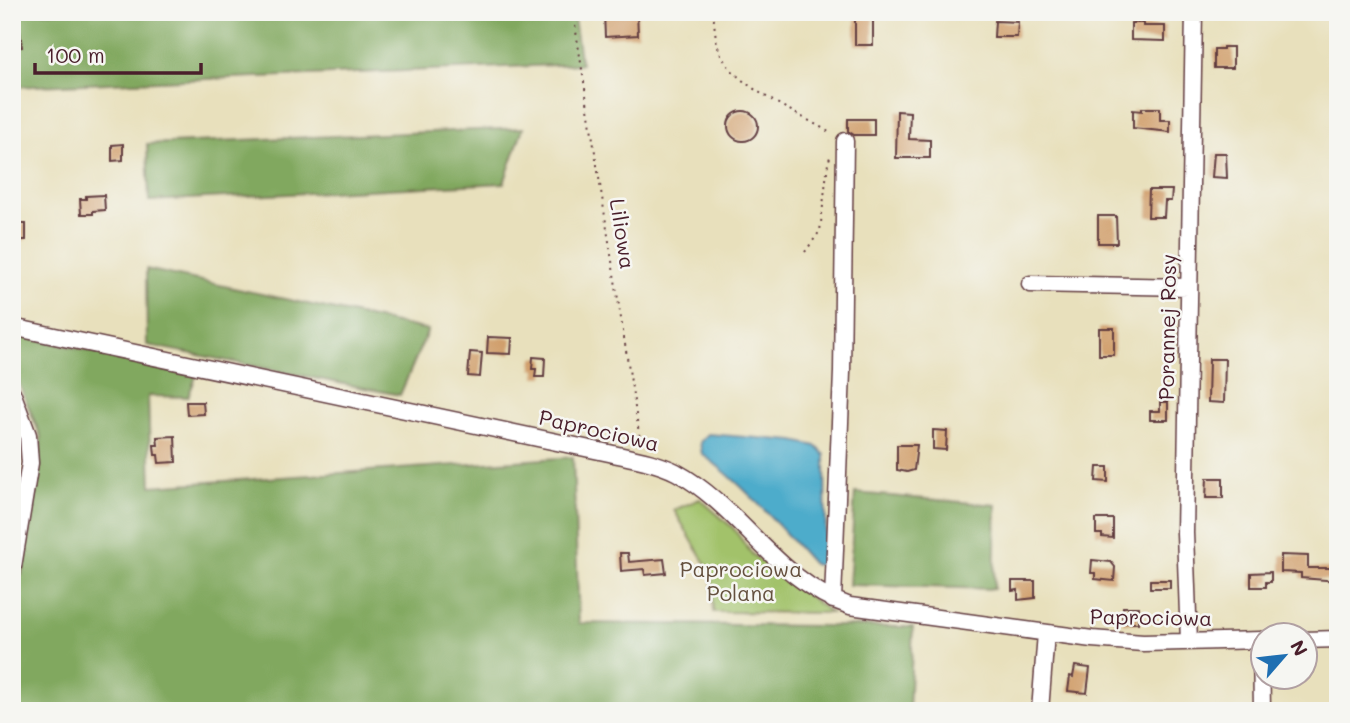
<svg xmlns="http://www.w3.org/2000/svg" width="1350" height="723" font-family="Mali,sans-serif">
<style>
.green{fill:#a2c26b;stroke:#76704b;stroke-width:2}
.forest{fill:#81a85f;stroke:#666445;stroke-width:2}
.water{fill:#4daccb;stroke:#4c667b;stroke-width:2}
.building{fill:#d09e6a}
.lines{fill:none;stroke-linecap:round;stroke-linejoin:round}
.minor-casing{stroke:#623c41;stroke-width:19}
.path{stroke:#623c41;stroke-width:2;stroke-dasharray:2 5;stroke-linecap:butt}
.minor{stroke:#fff;stroke-width:16}
.labels{text-anchor:middle;stroke-width:5;stroke-linejoin:round;paint-order:stroke}
.street-label{font-size:21px;fill:#4a1f2b;stroke:#f6f6f2}
.park-label{font-size:21px;fill:#64503e;stroke:#f6f6f2}
</style>
<rect width="100%" height="100%" fill="#f6f6f2"/>
<filter id="ink" filterUnits="userSpaceOnUse"><feTurbulence type="fractalNoise" baseFrequency=".0143" numOctaves="2"/><feDisplacementMap in="SourceGraphic" scale="14" xChannelSelector="R" yChannelSelector="G"/><feConvolveMatrix kernelMatrix="1 2 1 2 8 2 1 2 1" color-interpolation-filters="sRGB"/></filter>
<filter id="wash" filterUnits="userSpaceOnUse"><feTurbulence type="fractalNoise" baseFrequency=".00686" numOctaves="4" result="noise"/><feDisplacementMap in="SourceGraphic" scale="28" xChannelSelector="R" yChannelSelector="G"/><feGaussianBlur stdDeviation="1.57" result="paint"/><feColorMatrix in="noise" values="0 0 0 0 0 0 0 0 0 0 0 0 0 0 0 0 0 1.4 0 .05"/><feComposite in="paint" operator="in"/></filter>
<g filter="url(#wash)">
<rect width="100%" height="100%" fill="#e8e0bc"/>
<path class="green" d="M 700,499 L 733,528 L 752,554 L 831,613 L 713,612 L 712,575 L 674,510 Z"/>
<path class="forest" d="M 12,12 L 573,12 L 581,64 L 12,87 Z
M 523,128 L 504,183 L 149,201 L 147,144 Z
M 146,269 L 428,330 L 400,395 L 147,345 Z
M 12,334 L 197,374 L 188,397 L 148,396 L 151,486 L 573,457 L 579,623 L 913,627 L 909,711 L 12,711 L 12,581 L 22,575 L 37,484 L 41,437 L 12,367 Z
M 855,493 L 996,505 L 994,589 L 849,585 Z"/>
<path class="water" d="M 708,434 L 794,441 L 816,446 L 825,455 L 826,559 L 823,566 L 813,564 C 778,525 745,485 702,454 L 700,442 Z"/>
<g id="blocks">
<path class="building" d="M 604,12 L 637,12 L 638,35 L 605,37 Z
M 12,14 L 18,14 L 22,47 L 12,48 Z
M 855,18 L 873,18 L 873,45 L 855,45 Z
M 995,21 L 1018,22 L 1017,37 L 994,37 Z
M 1131,23 L 1143,23 L 1143,26 L 1165,26 L 1165,41 L 1131,40 Z
M 1223,47 L 1233,47 L 1233,68 L 1214,68 L 1214,49 L 1223,49 Z
M 1142,108 L 1160,108 L 1160,120 L 1170,120 L 1170,132 L 1133,128 L 1133,110 L 1142,111 Z
M728 126a15 15 0 1 1 30 0a15 15 0 1 1-30 0Z
M 897,111 L 910,112 L 909,139 L 930,140 L 930,158 L 896,158 Z
M 848,119 L 874,119 L 874,135 L 854,135 L 848,131 Z
M 123,144 L 123,160 L 112,161 L 112,145 Z
M 1214,153 L 1226,153 L 1227,178 L 1212,177 Z
M 1149,190 L 1172,190 L 1171,201 L 1165,201 L 1164,217 L 1148,217 Z
M 104,195 L 105,210 L 93,211 L 93,214 L 81,214 L 80,199 L 86,199 L 86,196 Z
M 1098,216 L 1116,216 L 1117,243 L 1098,243 Z
M 12,224 L 26,224 L 26,240 L 12,240 Z
M 1099,328 L 1114,328 L 1114,355 L 1099,355 Z
M 488,337 L 512,338 L 511,354 L 487,353 Z
M 470,352 L 482,353 L 480,377 L 468,376 Z
M 533,357 L 545,358 L 544,377 L 535,377 L 536,369 L 532,369 Z
M 1209,359 L 1225,359 L 1224,403 L 1208,402 Z
M 186,402 L 203,402 L 204,414 L 187,415 Z
M 1160,402 L 1168,402 L 1168,420 L 1150,420 L 1150,411 L 1160,411 Z
M 933,430 L 947,431 L 946,450 L 933,449 Z
M 175,436 L 176,462 L 159,463 L 158,455 L 155,455 L 154,445 L 158,445 L 157,437 Z
M 897,445 L 917,445 L 914,470 L 907,472 L 897,470 Z
M 1097,467 L 1108,467 L 1108,482 L 1096,481 Z
M 1207,478 L 1223,478 L 1223,498 L 1206,498 Z
M 1096,519 L 1113,519 L 1113,538 L 1102,537 L 1102,534 L 1096,534 Z
M 620,553 L 628,553 L 629,562 L 664,559 L 666,573 L 645,575 L 644,569 L 621,571 Z
M 1281,555 L 1308,556 L 1308,568 L 1333,568 L 1333,572 L 1338,572 L 1338,581 L 1301,578 L 1301,573 L 1281,572 Z
M 1092,560 L 1111,562 L 1115,567 L 1114,581 L 1095,579 L 1095,573 L 1091,573 Z
M 1271,572 L 1271,582 L 1266,582 L 1266,587 L 1251,587 L 1251,573 Z
M 1150,580 L 1170,580 L 1170,588 L 1150,588 Z
M 1012,581 L 1035,581 L 1035,598 L 1018,600 L 1018,590 L 1012,591 Z
M 1123,607 L 1138,607 L 1138,623 L 1122,623 Z
M 1075,666 L 1090,668 L 1087,693 L 1068,691 L 1070,676 L 1073,677 Z"/>
</g>
</g>
<g filter="url(#ink)">
<use href="#blocks" fill-opacity="0" stroke="#623c41" stroke-width="2"/>
<g class="lines">
<defs>
<path id="minor" d="M 1030,284 L 1189,287
M 12,327 L 609,453 C 631,458 656,462 676,472 C 742,508 777,582 850,606 L 1092,639 L 1143,643 L 1262,640
M 12,392 L 28,435 L 30,463 L 12,573
M 833,600 L 842,372 L 845,141
M 1261,640 L 1262,711
M 1304,640 L 1338,639
M 1189,642 L 1185,533 L 1194,12
M 1040,711 L 1046,633"/>
</defs>
<use href="#minor" class="minor-casing"/>
<path class="path" d="M 573,12 L 641,446
M 713,12 C 715,28 715,46 724,60 C 743,91 801,114 832,134
M 805,252 L 820,231 L 828,163 L 831,154"/>
<use href="#minor" class="minor"/>
</g>
</g>
<g class="labels">
<g class="street-label">
<text transform="translate(622 234) rotate(81)" y="7">Liliowa</text>
<text transform="translate(1168 327) rotate(-89)" y="7">Porannej Rosy</text>
<text transform="translate(599 431) rotate(13)" y="7">Paprociowa</text>
<text transform="translate(1151 618) rotate(1)" y="7">Paprociowa</text>
</g>
<g class="park-label">
<text x="741" y="577">Paprociowa<tspan x="741" dy="24">Polana</tspan></text>
</g>
</g>
<rect width="1350" height="723" fill="none" stroke="#f6f6f2" stroke-width="42"/>
<g transform="translate(1284 656) rotate(62)"><circle r="33" fill="#f6f6f2" stroke="#b1a0a2" stroke-width="2"/>
<path d="M0-5L12 26L0 18L-12 26Z" fill="#1f6fb2"/>
<text y="-10" font-size="19" font-weight="bold" text-anchor="middle" fill="#4a1f2b">N</text>
</g>
<path d="M35 63v10h166v-10" fill="none" stroke="#4a1f2b" stroke-width="3.5"/>
<text x="46" y="63" font-size="21" fill="#4a1f2b" stroke="#f6f6f2" stroke-width="5" paint-order="stroke">100 m</text>
</svg>
